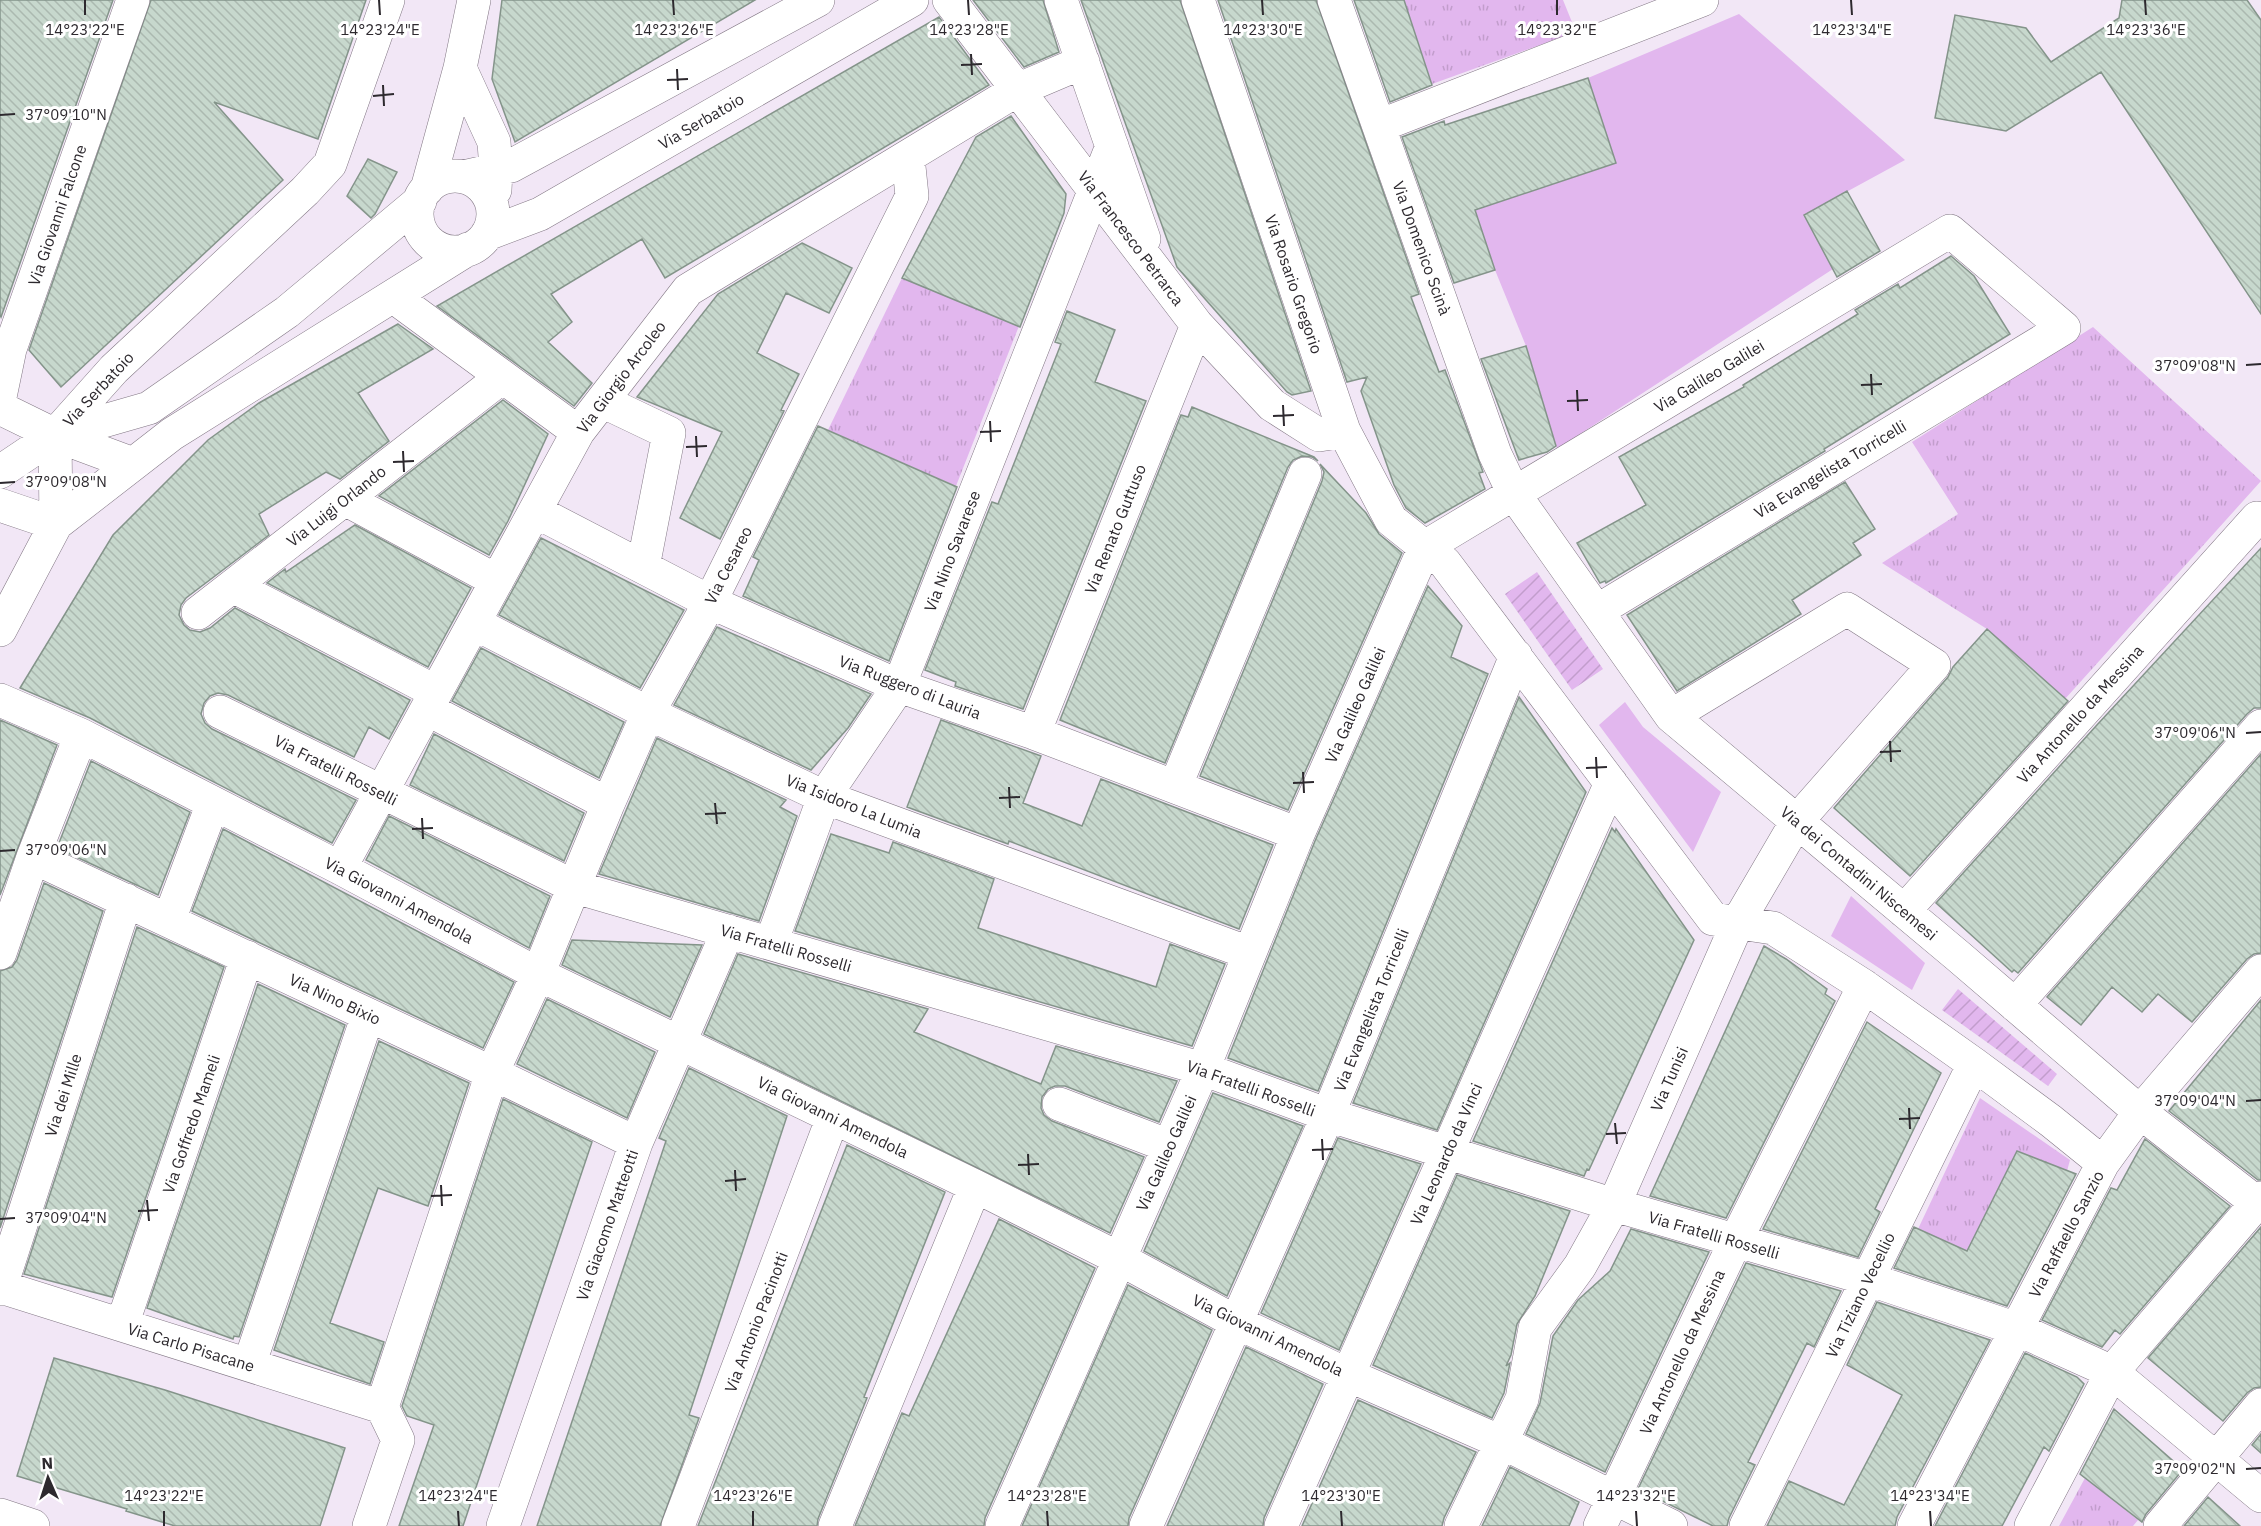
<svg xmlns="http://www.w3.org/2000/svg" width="2261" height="1526" font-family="'IBM Plex Sans',sans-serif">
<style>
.grass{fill:url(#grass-tufts)}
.park{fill:#e2b7ee}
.garden{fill:url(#garden-furrows)}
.building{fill:url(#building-back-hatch);stroke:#84948a;stroke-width:1.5}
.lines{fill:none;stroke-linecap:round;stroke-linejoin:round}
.minor-casing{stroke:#837885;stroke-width:34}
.minor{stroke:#fff;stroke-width:33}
.ticks{fill:none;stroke:#2d292e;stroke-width:2}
.labels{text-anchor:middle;stroke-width:6;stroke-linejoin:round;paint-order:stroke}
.street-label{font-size:16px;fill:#2d292e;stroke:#fff}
.ticks-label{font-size:15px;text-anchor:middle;fill:#2d292e;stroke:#fff;stroke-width:6;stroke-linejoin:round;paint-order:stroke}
</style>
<defs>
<pattern id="grass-tufts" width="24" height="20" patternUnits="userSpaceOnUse" patternTransform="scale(1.5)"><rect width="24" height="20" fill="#e2b7ee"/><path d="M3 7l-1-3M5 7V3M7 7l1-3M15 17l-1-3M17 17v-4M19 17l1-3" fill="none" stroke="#c29dcc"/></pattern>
<pattern id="garden-furrows" width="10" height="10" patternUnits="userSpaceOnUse" patternTransform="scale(1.5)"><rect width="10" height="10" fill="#e2b7ee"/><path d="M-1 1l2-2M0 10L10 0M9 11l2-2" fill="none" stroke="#c29dcc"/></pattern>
<pattern id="building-back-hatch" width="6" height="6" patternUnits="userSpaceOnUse" patternTransform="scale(1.5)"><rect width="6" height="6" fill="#c7d8cd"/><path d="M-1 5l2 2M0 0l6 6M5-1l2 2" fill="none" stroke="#abb9b0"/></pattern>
</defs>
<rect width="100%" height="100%" fill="#f2e7f6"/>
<path class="grass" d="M 1404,0 L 1563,0 L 1576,32 L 1432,84 Z
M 902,278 L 1019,326 L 956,486 L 828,430 Z
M 2093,327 L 2261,481 L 2065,699 L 1987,629 L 1882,563 L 1958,514 L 1912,442 Z
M 1980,1098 L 2070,1160 L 2067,1171 L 2017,1151 L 1967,1251 L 1918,1229 Z
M 2085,1478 L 2138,1520 L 2133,1526 L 2059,1526 Z"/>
<path class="park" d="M 1739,14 L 1905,160 L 1804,215 L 1833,269 L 1557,449 L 1526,346 L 1495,270 L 1475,210 L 1616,163 L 1588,78 Z
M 1625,702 L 1643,727 L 1721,792 L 1693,852 L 1599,725 Z
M 1851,896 L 1925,963 L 1912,990 L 1831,936 Z"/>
<path class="garden" d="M 1537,572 L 1603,669 L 1572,690 L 1505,594 Z
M 1958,989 L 2057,1074 L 2048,1086 L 1942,1010 Z"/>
<path class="building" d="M 0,0 L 113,0 L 1,317 L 0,315 Z
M 151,0 L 366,0 L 318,139 L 214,102 L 283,180 L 61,387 L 29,350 Z
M 502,0 L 755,0 L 515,142 L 492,79 Z
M 973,0 L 1043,0 L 1059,52 L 1024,67 Z
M 1081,0 L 1180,0 L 1311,391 L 1292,395 L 1287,392 L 1177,267 Z
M 1218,0 L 1316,0 L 1419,294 L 1411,297 L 1439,372 L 1445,370 L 1483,472 L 1479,473 L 1485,489 L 1425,523 L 1406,508 L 1394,485 L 1361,391 L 1367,377 L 1347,382 Z
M 1354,0 L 1404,0 L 1432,85 L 1390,102 Z
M 2122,0 L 2247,0 L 2261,20 L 2261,314 L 2101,72 L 2006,131 L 1935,118 L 1955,15 L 2026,28 L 2051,62 L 2119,18 Z
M 939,17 L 989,85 L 665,278 L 642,239 L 551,294 L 572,322 L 548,342 L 592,383 L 574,406 L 437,306 Z
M 1588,78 L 1616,163 L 1475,210 L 1495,270 L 1454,283 L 1402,137 L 1444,121 L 1445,125 Z
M 1011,116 L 1066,194 L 1064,213 L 1020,327 L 902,278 L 976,137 Z
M 368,159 L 397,172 L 375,214 L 371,218 L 347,196 Z
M 1847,191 L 1880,251 L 1837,277 L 1804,215 Z
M 802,243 L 852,268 L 829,313 L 786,293 L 757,353 L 799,374 L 781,410 L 784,411 L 720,539 L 680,518 L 722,432 L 637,397 L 718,294 Z
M 1951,256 L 1974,276 L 2010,334 L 1824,449 L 1825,451 L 1606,583 L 1605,581 L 1600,583 L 1577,543 L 1646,505 L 1619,457 L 1744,387 L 1743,385 L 1858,314 L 1855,310 L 1898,284 L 1900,288 Z
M 1067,311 L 1115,330 L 1095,382 L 1146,401 L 1023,709 L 955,686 L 956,682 L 925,670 L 992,502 L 998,504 L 1061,344 L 1055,342 Z
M 398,324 L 433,349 L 358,393 L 389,441 L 340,479 L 326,472 L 259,514 L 269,535 L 186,598 L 181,605 L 179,615 L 184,625 L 190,630 L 200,632 L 210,628 L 235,608 L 410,700 L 389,739 L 369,727 L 354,757 L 228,695 L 218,693 L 210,696 L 204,703 L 201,714 L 205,723 L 212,729 L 356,800 L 332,843 L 90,718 L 20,688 L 113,535 L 208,440 L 259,403 Z
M 1526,346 L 1556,446 L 1547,452 L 1519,460 L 1481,359 Z
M 503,400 L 548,434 L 508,521 L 489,555 L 379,496 Z
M 1192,407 L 1314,457 L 1318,461 L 1312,457 L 1302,456 L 1293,460 L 1288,467 L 1165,763 L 1060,720 L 1181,415 L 1188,417 Z
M 818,426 L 957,487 L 889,661 L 743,596 L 759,560 L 753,557 Z
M 1320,464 L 1366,513 L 1379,534 L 1402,553 L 1288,810 L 1200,776 L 1322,481 L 1324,472 Z
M 1845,482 L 1875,529 L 1853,543 L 1861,555 L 1792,600 L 1801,614 L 1677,691 L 1627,615 Z
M 355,525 L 471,588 L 428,667 L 267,583 L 285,569 L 286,572 Z
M 541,538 L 684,610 L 640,688 L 499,615 Z
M 2261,548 L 2261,708 L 2254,708 L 2247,714 L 2018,973 L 2014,970 L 2012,972 L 1936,903 L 2096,726 Z
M 1428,586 L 1462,626 L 1451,657 L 1488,674 L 1318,1091 L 1228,1058 L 1315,841 Z
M 717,627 L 871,694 L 848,728 L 811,770 L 674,705 Z
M 1987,629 L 2068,701 L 1910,876 L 1834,808 L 1948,677 L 1953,667 Z
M 481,648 L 624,722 L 599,778 L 452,701 Z
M 1519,697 L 1586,792 L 1437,1130 L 1353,1103 Z
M 0,720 L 57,745 L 0,895 Z
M 941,720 L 1041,756 L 1023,803 L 1082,826 L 1101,779 L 1273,845 L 1239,929 L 1009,841 L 1008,844 L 907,807 Z
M 434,734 L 584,813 L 564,861 L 410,785 Z
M 657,738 L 786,800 L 780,807 L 797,816 L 759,921 L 599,874 Z
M 2261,754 L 2261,953 L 2254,954 L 2247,959 L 2192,1022 L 2158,994 L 2142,1012 L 2112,987 L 2081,1025 L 2047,997 Z
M 91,761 L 190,812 L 158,895 L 57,848 Z
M 389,816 L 550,896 L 529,948 L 366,860 Z
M 1612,828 L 1615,832 L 1616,829 L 1694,940 L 1589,1170 L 1587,1169 L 1584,1176 L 1473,1141 Z
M 223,829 L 514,982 L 483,1048 L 192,911 Z
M 831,834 L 889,853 L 893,842 L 994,879 L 978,928 L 1156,987 L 1170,944 L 1225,964 L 1192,1046 L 795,931 Z
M 44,883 L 103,911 L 0,1228 L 0,971 L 12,967 L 17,960 Z
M 137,927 L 224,967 L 112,1297 L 24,1274 Z
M 572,940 L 702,945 L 670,1017 L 562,965 Z
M 1764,946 L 1786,959 L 1827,989 L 1825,994 L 1835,1001 L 1726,1218 L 1650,1196 Z
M 738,954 L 928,1009 L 914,1032 L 1041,1084 L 1056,1046 L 1177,1081 L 1159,1122 L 1065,1086 L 1055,1086 L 1048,1089 L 1042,1097 L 1041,1108 L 1044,1115 L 1052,1121 L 1144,1157 L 1110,1233 L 704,1034 Z
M 258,984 L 345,1025 L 239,1337 L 234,1336 L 233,1339 L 147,1308 Z
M 547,999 L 655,1052 L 627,1118 L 517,1064 Z
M 2261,1000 L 2261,1180 L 2258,1180 L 2169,1111 Z
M 1867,1022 L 1941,1073 L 1875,1209 L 1880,1212 L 1858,1257 L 1763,1229 Z
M 379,1041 L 469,1083 L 428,1206 L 378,1188 L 330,1323 L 384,1342 L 370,1384 L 274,1350 Z
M 689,1068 L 787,1116 L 689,1415 L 699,1418 L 660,1526 L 537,1526 L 666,1141 L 659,1138 Z
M 1213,1093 L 1303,1126 L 1227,1296 L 1144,1251 Z
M 503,1099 L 592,1142 L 463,1526 L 399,1526 L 434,1425 L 407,1416 L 402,1406 Z
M 1338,1138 L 1421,1164 L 1339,1350 L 1261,1313 Z
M 2145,1139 L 2230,1206 L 2120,1334 L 2115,1330 L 2102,1347 L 2042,1320 L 2111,1188 L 2117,1190 Z
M 847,1145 L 945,1192 L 864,1397 L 867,1398 L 818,1519 L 817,1526 L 698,1526 Z
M 2017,1151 L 2076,1174 L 2007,1306 L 1894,1268 L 1914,1227 L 1967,1251 Z
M 1457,1175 L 1570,1211 L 1535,1296 L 1517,1324 L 1511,1355 L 1506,1366 L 1510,1363 L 1504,1393 L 1492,1418 L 1373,1365 Z
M 999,1219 L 1095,1268 L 985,1518 L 984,1526 L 855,1526 L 902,1413 L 909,1416 Z
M 2261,1227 L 2261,1387 L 2254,1388 L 2247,1393 L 2223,1421 L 2148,1358 Z
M 1631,1229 L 1709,1252 L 1605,1472 L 1526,1434 L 1540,1403 L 1553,1336 L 1578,1300 L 1610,1271 Z
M 1746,1263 L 1841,1291 L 1814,1347 L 1807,1343 L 1748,1462 L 1755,1465 L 1729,1518 L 1727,1526 L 1713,1526 L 1638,1489 Z
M 1128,1285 L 1212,1330 L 1129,1518 L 1128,1526 L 1022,1526 Z
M 1877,1302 L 1990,1340 L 1897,1517 L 1895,1526 L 1767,1526 L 1789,1481 L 1844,1505 L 1902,1395 L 1847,1365 Z
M 1246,1347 L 1323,1384 L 1264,1518 L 1263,1526 L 1167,1526 Z
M 2025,1353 L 2077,1377 L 2084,1384 L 2049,1451 L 2044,1447 L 2002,1526 L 1935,1526 Z
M 54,1358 L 165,1390 L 345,1448 L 320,1526 L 175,1526 L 126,1511 L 127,1509 L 17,1476 Z
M 1358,1400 L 1476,1452 L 1444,1518 L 1442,1526 L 1302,1526 Z
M 2114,1409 L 2180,1467 L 2178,1470 L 2181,1472 L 2146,1514 L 2142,1522 L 2080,1474 Z
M 2261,1434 L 2261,1453 L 2252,1445 Z
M 1510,1467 L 1579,1502 L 1569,1526 L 1482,1526 Z
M 2208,1497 L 2240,1526 L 2184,1526 Z"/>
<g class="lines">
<defs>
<path id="minor" d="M 949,0 L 1197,325 L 1272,405 L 1319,435 L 1344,431
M 1061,0 L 1144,239
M 1198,0 L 1344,431 L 1391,520 L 1445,563 L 1713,919 L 1773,928 L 1864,986 L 1974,1064 L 2051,1121 L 2103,1163
M 1334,0 L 1495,454 L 1514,494 L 1671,716 L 1958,956 L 2140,1112 L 2257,1203
M 460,68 L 494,142 L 496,170 L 495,190
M 1379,126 L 1702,0
M417 214a38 38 0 1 1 76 0a38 38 0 1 1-76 0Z
M 463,177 L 511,166 L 818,0
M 427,189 L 460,68 L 474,0
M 487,234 L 540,214 L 912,0
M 394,297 L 578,432
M 0,397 L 10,349 L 133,0
M 602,401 L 669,433 L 643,567
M 0,408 L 55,435 L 133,464
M 55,435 L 149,408 L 287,312 L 420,201
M 0,472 L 55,435 L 114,369 L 305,191 L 330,164 L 388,0
M 345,499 L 497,581
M 0,505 L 56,524 L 172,434 L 468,249
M 535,511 L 710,602 L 899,686 L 1034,733 L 1298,834
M 233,586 L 436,692
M 198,613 L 502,377
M 474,623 L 648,713 L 824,797 L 1249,953
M 0,630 L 56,524 L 55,435
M 0,700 L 81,735 L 340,868 L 538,974 L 975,1186 L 1120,1259 L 1236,1322 L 1348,1375 L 1501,1442 L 1671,1526
M 427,709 L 608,804
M 220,712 L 575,887 L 1203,1069 L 1328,1115 L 1614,1205 L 1868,1279 L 2017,1329 L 2112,1372 L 2261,1496
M 1034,733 L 1197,325
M 1175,787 L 1305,474
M 33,857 L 492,1073 L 636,1143
M 340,868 L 578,432 L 688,290 L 1017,90 L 1083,62
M 1904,911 L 2257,518
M 169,920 L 213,803
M 771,943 L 824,797 L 899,686 L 1112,146
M 0,953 L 33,857 L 81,735
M 2015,1005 L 2261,726
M 1059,1104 L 1169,1146
M 1,1287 L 382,1407
M 0,1289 L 126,900
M 122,1325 L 247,957
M 249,1365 L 368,1015
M 382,1407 L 492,1073 L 538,974 L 608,804 L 648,713 L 710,602 L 912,196 L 908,157
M 0,1515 L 33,1526
M 369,1526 L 398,1440 L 382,1407
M 503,1526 L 636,1143 L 728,931
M 678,1526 L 833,1117
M 835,1526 L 975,1186
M 1002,1526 L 1203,1069 L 1298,834 L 1425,547 L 1950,231 L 2064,328 L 1597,611
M 1146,1526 L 1328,1115 L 1516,656
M 1281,1526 L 1611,783
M 1461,1526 L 1522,1399 L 1535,1328 L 1580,1266 L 1614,1205 L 1738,922 L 1797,821 L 1934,665 L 1847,609 L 1671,716
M 1600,1526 L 1735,1242 L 1864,986
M 1746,1526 L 1974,1064
M 1914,1526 L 2103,1163 L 2140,1112 L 2261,971
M 2031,1526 L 2112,1372 L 2261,1198
M 2160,1526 L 2261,1405"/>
</defs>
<use href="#minor" class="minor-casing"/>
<use href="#minor" class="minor"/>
</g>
<path class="ticks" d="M 85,0 L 85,15M 379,0 L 380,15M 673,0 L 674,15M 968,0 L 969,15M 1262,0 L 1263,15M 1557,0 L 1557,15M 1851,0 L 1852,15M 2145,0 L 2146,15M 971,54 L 972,75M 961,65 L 982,64M 677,69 L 678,90M 667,80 L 688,79M 383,85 L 384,106M 373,96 L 394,94M 0,115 L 15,114M 2246,365 L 2261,364M 1871,374 L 1872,395M 1861,385 L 1882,384M 1577,390 L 1578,411M 1567,401 L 1588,400M 1283,405 L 1284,426M 1273,416 L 1294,415M 990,421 L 991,442M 980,432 L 1001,431M 696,436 L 697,457M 686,447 L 707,446M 403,451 L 404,472M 393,462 L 414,461M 0,483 L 15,482M 2246,733 L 2261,732M 1890,741 L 1891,762M 1880,752 L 1901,751M 1596,757 L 1597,778M 1586,768 L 1607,767M 1303,772 L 1304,793M 1293,783 L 1314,782M 1009,787 L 1010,808M 999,798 L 1020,797M 715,803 L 717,824M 705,814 L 726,813M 422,818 L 423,839M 412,829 L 433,828M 0,851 L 15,850M 2246,1101 L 2261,1100M 1909,1108 L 1910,1129M 1899,1119 L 1920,1118M 1615,1123 L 1617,1144M 1606,1134 L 1626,1133M 1322,1139 L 1323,1160M 1312,1150 L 1333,1149M 1028,1154 L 1029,1175M 1018,1165 L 1039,1164M 735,1170 L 736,1191M 725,1181 L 746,1179M 441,1185 L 442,1206M 431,1196 L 452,1195M 147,1200 L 149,1221M 138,1211 L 158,1210M 0,1219 L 15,1218M 2246,1469 L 2261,1468M 164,1511 L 164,1526M 458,1511 L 459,1526M 753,1511 L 753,1526M 1047,1511 L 1048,1526M 1341,1511 L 1342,1526M 1636,1511 L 1637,1526M 1930,1511 L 1931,1526"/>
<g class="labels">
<g class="street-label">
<text transform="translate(701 121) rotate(-30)" y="6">Via Serbatoio</text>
<text transform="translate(57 215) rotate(-71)" y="6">Via Giovanni Falcone</text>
<text transform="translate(1131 238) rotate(53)" y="6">Via Francesco Petrarca</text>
<text transform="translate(1422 248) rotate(70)" y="6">Via Domenico Scinà</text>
<text transform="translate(1294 284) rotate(71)" y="6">Via Rosario Gregorio</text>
<text transform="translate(1709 376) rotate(-31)" y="6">Via Galileo Galilei</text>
<text transform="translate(621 377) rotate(-53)" y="6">Via Giorgio Arcoleo</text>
<text transform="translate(98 389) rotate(-47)" y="6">Via Serbatoio</text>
<text transform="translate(1830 469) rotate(-31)" y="6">Via Evangelista Torricelli</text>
<text transform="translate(336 506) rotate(-38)" y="6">Via Luigi Orlando</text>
<text transform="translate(1115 529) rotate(-68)" y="6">Via Renato Guttuso</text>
<text transform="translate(952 551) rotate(-69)" y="6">Via Nino Savarese</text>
<text transform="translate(728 565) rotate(-63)" y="6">Via Cesareo</text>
<text transform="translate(910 687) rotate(21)" y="6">Via Ruggero di Lauria</text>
<text transform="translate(1355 705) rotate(-66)" y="6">Via Galileo Galilei</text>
<text transform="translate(2080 714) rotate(-48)" y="6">Via Antonello da Messina</text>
<text transform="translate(336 770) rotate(27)" y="6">Via Fratelli Rosselli</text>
<text transform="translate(854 806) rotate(22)" y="6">Via Isidoro La Lumia</text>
<text transform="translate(1859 873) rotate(40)" y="6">Via dei Contadini Niscemesi</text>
<text transform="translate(399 900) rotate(28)" y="6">Via Giovanni Amendola</text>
<text transform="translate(786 948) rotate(16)" y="6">Via Fratelli Rosselli</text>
<text transform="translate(335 999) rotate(25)" y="6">Via Nino Bixio</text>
<text transform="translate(1371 1010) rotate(-68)" y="6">Via Evangelista Torricelli</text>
<text transform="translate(1669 1079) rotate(-66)" y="6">Via Tunisi</text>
<text transform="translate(1251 1088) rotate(20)" y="6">Via Fratelli Rosselli</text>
<text transform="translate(63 1095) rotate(-72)" y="6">Via dei Mille</text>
<text transform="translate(833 1117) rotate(26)" y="6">Via Giovanni Amendola</text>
<text transform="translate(191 1124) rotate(-71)" y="6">Via Goffredo Mameli</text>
<text transform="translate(1166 1153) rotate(-66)" y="6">Via Galileo Galilei</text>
<text transform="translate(1446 1154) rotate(-66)" y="6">Via Leonardo da Vinci</text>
<text transform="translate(607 1225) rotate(-71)" y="6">Via Giacomo Matteotti</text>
<text transform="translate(2066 1234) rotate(-62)" y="6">Via Raffaello Sanzio</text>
<text transform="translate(1714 1235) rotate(16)" y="6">Via Fratelli Rosselli</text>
<text transform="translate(1860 1295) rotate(-64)" y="6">Via Tiziano Vecellio</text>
<text transform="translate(756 1322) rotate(-69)" y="6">Via Antonio Pacinotti</text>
<text transform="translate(1268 1335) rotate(26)" y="6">Via Giovanni Amendola</text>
<text transform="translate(191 1347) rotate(17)" y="6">Via Carlo Pisacane</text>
<text transform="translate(1682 1352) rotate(-65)" y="6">Via Antonello da Messina</text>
</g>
</g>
<g class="ticks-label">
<text x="85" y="35">14°23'22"E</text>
<text x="380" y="35">14°23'24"E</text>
<text x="674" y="35">14°23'26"E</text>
<text x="969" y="35">14°23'28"E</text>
<text x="1263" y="35">14°23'30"E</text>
<text x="1557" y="35">14°23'32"E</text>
<text x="1852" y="35">14°23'34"E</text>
<text x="2146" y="35">14°23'36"E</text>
<text x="66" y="120">37°09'10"N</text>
<text x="2195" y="371">37°09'08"N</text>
<text x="66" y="487">37°09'08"N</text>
<text x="2195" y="738">37°09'06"N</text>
<text x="66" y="855">37°09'06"N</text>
<text x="2195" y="1106">37°09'04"N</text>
<text x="66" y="1223">37°09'04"N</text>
<text x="2195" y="1474">37°09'02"N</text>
<text x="164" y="1501">14°23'22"E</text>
<text x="458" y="1501">14°23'24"E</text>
<text x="753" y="1501">14°23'26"E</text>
<text x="1047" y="1501">14°23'28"E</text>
<text x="1341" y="1501">14°23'30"E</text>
<text x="1636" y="1501">14°23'32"E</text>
<text x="1930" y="1501">14°23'34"E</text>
</g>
<g transform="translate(48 1478) rotate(357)" stroke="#ffffff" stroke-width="4.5" paint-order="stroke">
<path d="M0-4.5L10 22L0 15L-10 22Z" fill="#2d292e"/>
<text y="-9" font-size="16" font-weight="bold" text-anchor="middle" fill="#2d292e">N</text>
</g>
</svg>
